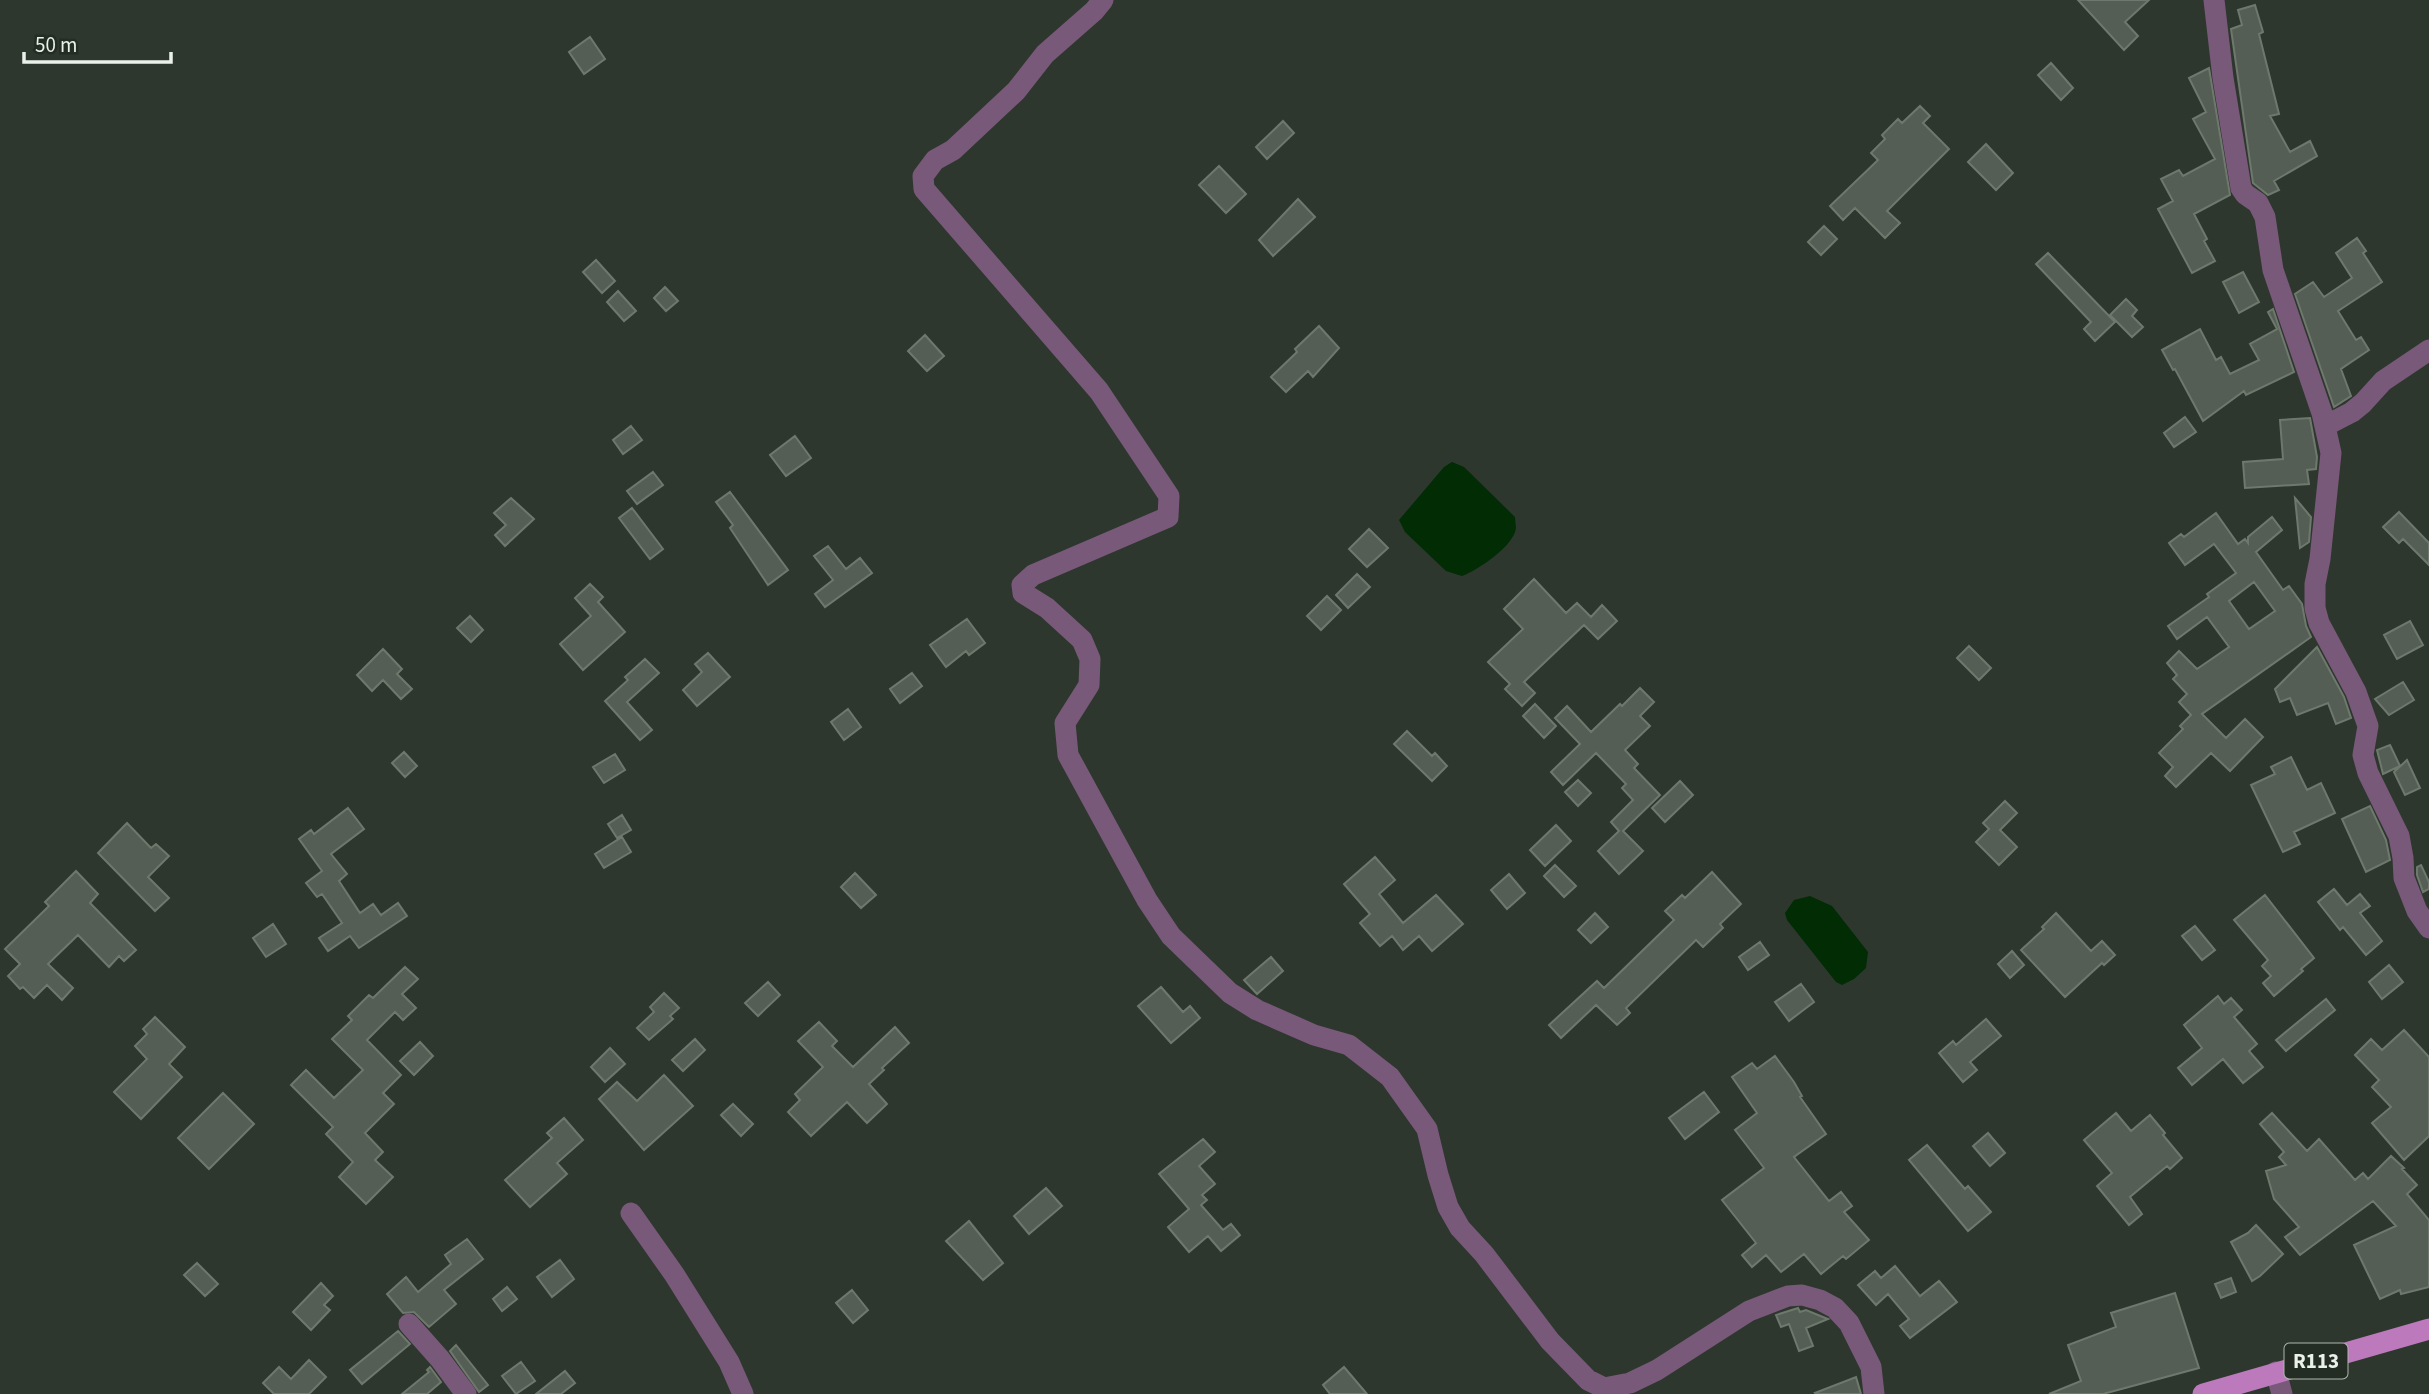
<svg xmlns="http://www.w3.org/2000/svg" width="2429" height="1394" font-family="'Source Sans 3',sans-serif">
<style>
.water{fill:#012c04}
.building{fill:#555e54;stroke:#6e786d;stroke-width:2;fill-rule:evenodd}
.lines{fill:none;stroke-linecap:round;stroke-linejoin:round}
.street{stroke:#795979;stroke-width:21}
.primary{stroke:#bc7abd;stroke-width:21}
.labels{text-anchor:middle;stroke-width:5;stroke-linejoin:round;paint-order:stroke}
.shield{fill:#242d24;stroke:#afb6af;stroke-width:2}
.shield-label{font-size:21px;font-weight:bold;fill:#eaf0ea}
</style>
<rect width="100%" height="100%" fill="#2e372e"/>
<path class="water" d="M 1452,462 L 1464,467 L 1515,517 C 1515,519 1516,527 1516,528 C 1514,546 1478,570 1462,576 L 1446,571 L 1405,532 L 1399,520 L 1444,467 Z
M 1810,896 L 1832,906 L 1868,952 L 1866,968 L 1854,979 L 1842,985 L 1836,982 L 1787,920 L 1785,913 L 1794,900 Z"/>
<path class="building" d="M 2078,0 L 2149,0 L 2125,22 L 2138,36 L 2124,50 Z
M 2255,5 L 2263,32 L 2259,34 L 2279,114 L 2270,116 L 2290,152 L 2310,141 L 2317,156 L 2274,181 L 2279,190 L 2268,195 L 2253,183 L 2231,29 L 2242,25 L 2238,10 Z
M 590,37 L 605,59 L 584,74 L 569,52 Z
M 2051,63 L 2073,88 L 2061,100 L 2038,75 Z
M 2209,68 L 2230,195 L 2194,214 L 2207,239 L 2204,241 L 2215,261 L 2192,273 L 2158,209 L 2173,201 L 2161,179 L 2179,170 L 2183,176 L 2215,159 L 2193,119 L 2206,112 L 2189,78 Z
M 1920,106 L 1930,116 L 1923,123 L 1949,149 L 1887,211 L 1900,223 L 1885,238 L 1855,208 L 1843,220 L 1830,206 L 1878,160 L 1871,153 L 1885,139 L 1882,135 L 1898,119 L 1902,123 Z
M 1283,121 L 1294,133 L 1267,159 L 1256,147 Z
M 1986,144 L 2013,173 L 1996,190 L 1968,162 Z
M 1219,166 L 1246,194 L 1226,213 L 1199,185 Z
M 1298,199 L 1315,217 L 1273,256 L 1259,240 Z
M 1824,226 L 1837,239 L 1821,255 L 1808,242 Z
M 2357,238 L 2366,251 L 2363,253 L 2382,282 L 2338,311 L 2356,340 L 2361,337 L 2369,350 L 2341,369 L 2351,396 L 2334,407 L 2295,294 L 2313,282 L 2324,297 L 2352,278 L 2336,253 Z
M 2048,253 L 2115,322 L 2095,341 L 2084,329 L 2091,322 L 2036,264 Z
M 596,260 L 615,281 L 602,293 L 583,272 Z
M 2243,272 L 2259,302 L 2239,313 L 2223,282 Z
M 665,287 L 678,301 L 666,311 L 654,298 Z
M 618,291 L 636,311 L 624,321 L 607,302 Z
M 2126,299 L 2137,310 L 2132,316 L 2143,327 L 2132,337 L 2110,315 Z
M 2273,309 L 2294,372 L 2246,395 L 2244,391 L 2203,421 L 2175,369 L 2173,370 L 2162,350 L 2200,329 L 2216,360 L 2221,357 L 2230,374 L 2259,360 L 2250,344 L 2277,329 L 2268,312 Z
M 1319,326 L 1339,348 L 1313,377 L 1308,371 L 1286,392 L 1271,377 L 1297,352 L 1295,349 Z
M 925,335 L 944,356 L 927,371 L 908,351 Z
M 2185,417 L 2196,432 L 2174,447 L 2164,433 Z
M 2310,418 L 2317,457 L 2316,469 L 2307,470 L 2309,484 L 2245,488 L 2243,462 L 2283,459 L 2280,420 Z
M 631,426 L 642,440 L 623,454 L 613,440 Z
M 795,436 L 811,458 L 786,476 L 770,455 Z
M 653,472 L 663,485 L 637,504 L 627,491 Z
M 730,492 L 788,570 L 768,585 L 730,528 L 733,525 L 716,502 Z
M 511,498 L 534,519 L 505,546 L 495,535 L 506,525 L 494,513 Z
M 2295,498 L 2311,517 L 2309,542 L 2300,548 Z
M 632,508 L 663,549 L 650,559 L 619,518 Z
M 2399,512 L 2429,543 L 2429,565 L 2403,539 L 2399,543 L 2383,527 Z
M 2216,513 L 2238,544 L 2245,539 L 2248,543 L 2248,537 L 2272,517 L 2282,530 L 2256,552 L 2283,590 L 2289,586 L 2302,604 L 2306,626 L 2311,637 L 2202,714 L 2226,738 L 2245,719 L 2263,737 L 2230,771 L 2211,753 L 2176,787 L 2165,776 L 2173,767 L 2159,753 L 2183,729 L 2180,726 L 2191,715 L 2179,702 L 2187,694 L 2173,679 L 2177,675 L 2167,663 L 2179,651 L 2197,669 L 2229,647 L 2207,617 L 2177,639 L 2168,626 L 2209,597 L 2207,594 L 2236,573 L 2214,544 L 2185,565 L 2169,543 L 2181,534 L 2184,537 ZM 2254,582 L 2275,611 L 2249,629 L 2229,601 Z
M 1369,529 L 1388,548 L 1367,567 L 1349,549 Z
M 828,546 L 846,569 L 860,558 L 872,573 L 825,607 L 815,594 L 833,580 L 814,556 Z
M 1357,574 L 1370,587 L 1348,608 L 1336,595 Z
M 1534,579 L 1566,613 L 1577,603 L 1591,617 L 1602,605 L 1617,621 L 1598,639 L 1584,625 L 1524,682 L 1535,693 L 1522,706 L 1505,689 L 1510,684 L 1488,662 L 1523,629 L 1504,609 Z
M 590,584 L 603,597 L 598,602 L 625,632 L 583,670 L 560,644 L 591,616 L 575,598 Z
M 1327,596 L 1341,610 L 1321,630 L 1307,616 Z
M 470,616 L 483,630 L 471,642 L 457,628 Z
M 967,619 L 985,643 L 969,655 L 966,651 L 946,667 L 930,645 Z
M 2410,621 L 2423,645 L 2397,659 L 2384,635 Z
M 1969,646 L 1991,668 L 1979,680 L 1957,658 Z
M 2317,647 L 2344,697 L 2351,718 L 2336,724 L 2328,703 L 2297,715 L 2290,698 L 2280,702 L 2275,689 Z
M 383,649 L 402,669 L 397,674 L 412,689 L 401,699 L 383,680 L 372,691 L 357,675 Z
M 708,653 L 730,677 L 697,706 L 683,690 L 702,672 L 695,664 Z
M 645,659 L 659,673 L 627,702 L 652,730 L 640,740 L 605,701 L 628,680 L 625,677 Z
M 912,673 L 922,686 L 900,703 L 890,689 Z
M 2403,682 L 2414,700 L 2389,715 L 2375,699 Z
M 1640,688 L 1654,702 L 1640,716 L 1650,726 L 1625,750 L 1638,764 L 1634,768 L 1660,795 L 1623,831 L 1643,851 L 1619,874 L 1598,851 L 1619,831 L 1611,822 L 1633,800 L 1622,788 L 1626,784 L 1596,753 L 1563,785 L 1551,772 L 1580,744 L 1555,718 L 1567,706 L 1591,732 L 1620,704 L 1622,706 Z
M 1535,704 L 1556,726 L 1544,738 L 1523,716 Z
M 848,709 L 861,727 L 844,740 L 831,722 Z
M 1407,731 L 1432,756 L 1435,753 L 1447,766 L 1432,781 L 1394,744 Z
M 2390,745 L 2400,766 L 2383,774 L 2377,750 Z
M 404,752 L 417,766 L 405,777 L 392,763 Z
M 615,754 L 625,770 L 604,783 L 593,767 Z
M 2291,757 L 2307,790 L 2321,783 L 2335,813 L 2294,832 L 2300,844 L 2283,852 L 2251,785 L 2275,774 L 2271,767 Z
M 2407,760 L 2420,788 L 2405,795 L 2394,772 Z
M 1578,780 L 1591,793 L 1578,806 L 1565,792 Z
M 1680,781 L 1693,795 L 1665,822 L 1652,808 Z
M 2005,801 L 2017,813 L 2000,830 L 2017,847 L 1999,865 L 1976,842 L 1989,829 L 1983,823 Z
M 2370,806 L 2386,840 L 2390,860 L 2366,872 L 2342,819 Z
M 348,808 L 364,829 L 331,854 L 347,874 L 339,881 L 360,913 L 373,904 L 381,915 L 398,903 L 407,916 L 359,948 L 350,936 L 328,951 L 319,938 L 342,923 L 322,894 L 317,897 L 306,883 L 322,871 L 299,839 L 311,830 L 314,834 Z
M 622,815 L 631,830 L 617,838 L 608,824 Z
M 127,823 L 151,848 L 156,844 L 169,856 L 148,877 L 169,898 L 155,911 L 98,853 Z
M 1556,825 L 1571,841 L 1545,866 L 1530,850 Z
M 622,837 L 631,852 L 604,868 L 595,854 Z
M 1375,857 L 1395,880 L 1379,894 L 1403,923 L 1436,895 L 1463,924 L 1432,951 L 1419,936 L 1403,950 L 1392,936 L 1380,946 L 1360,923 L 1370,914 L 1344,884 Z
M 1555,865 L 1576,886 L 1564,897 L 1544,876 Z
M 2421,865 L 2429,882 L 2429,889 L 2423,892 L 2417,875 L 2417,867 Z
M 76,871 L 98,894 L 90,903 L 136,950 L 124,961 L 119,956 L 109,967 L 78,935 L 48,964 L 73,988 L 62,1000 L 47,985 L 34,998 L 23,987 L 20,989 L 8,976 L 20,964 L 5,949 L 49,906 L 45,902 Z
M 1712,872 L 1741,904 L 1720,924 L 1723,928 L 1703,947 L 1696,940 L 1626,1008 L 1630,1013 L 1617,1025 L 1596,1005 L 1561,1038 L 1549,1025 L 1597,981 L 1604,988 L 1674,920 L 1665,911 L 1682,895 L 1685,898 Z
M 855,873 L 876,895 L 861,908 L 841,887 Z
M 1509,874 L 1525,893 L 1507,909 L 1491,890 Z
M 2334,889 L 2347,905 L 2360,894 L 2370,906 L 2360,913 L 2382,941 L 2366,955 L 2343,927 L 2340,930 L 2318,902 Z
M 2265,895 L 2314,958 L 2301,969 L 2303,971 L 2274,996 L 2263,983 L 2271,976 L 2262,966 L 2268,960 L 2234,920 Z
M 1595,913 L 1608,927 L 1591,943 L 1578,930 Z
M 2056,913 L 2091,951 L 2102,941 L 2115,955 L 2104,965 L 2102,963 L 2065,997 L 2021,950 L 2044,929 L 2042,927 Z
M 273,924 L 286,944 L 266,957 L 253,938 Z
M 2195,926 L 2215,950 L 2202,960 L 2182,936 Z
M 1760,942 L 1769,955 L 1748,970 L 1739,957 Z
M 2012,951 L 2024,965 L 2010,978 L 1998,964 Z
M 1271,957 L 1283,971 L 1257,994 L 1244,980 Z
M 2389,965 L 2403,982 L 2382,999 L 2369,982 Z
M 405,967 L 418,979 L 402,994 L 416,1008 L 403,1020 L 395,1012 L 367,1040 L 401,1075 L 383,1093 L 394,1104 L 365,1133 L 383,1152 L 375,1160 L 393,1177 L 366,1204 L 339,1177 L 353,1162 L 326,1134 L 333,1127 L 291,1085 L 306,1070 L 334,1098 L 363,1070 L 332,1039 L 352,1020 L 348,1016 L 369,995 L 373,998 Z
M 768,982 L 780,995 L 758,1016 L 745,1003 Z
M 1801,984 L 1814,1002 L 1789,1021 L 1775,1002 Z
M 1161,987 L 1183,1012 L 1190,1006 L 1200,1018 L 1171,1043 L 1138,1006 Z
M 664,993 L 679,1008 L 670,1016 L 673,1019 L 649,1040 L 637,1028 L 654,1012 L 650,1007 Z
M 2218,996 L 2224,1004 L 2231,998 L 2242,1010 L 2234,1017 L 2257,1044 L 2249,1051 L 2263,1067 L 2243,1083 L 2223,1059 L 2192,1085 L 2178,1068 L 2202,1048 L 2184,1025 Z
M 2326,999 L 2335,1010 L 2286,1051 L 2276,1040 Z
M 155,1017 L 185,1047 L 169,1064 L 182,1077 L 141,1119 L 114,1092 L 147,1059 L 135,1046 L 147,1034 L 143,1029 Z
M 1986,1019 L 2001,1036 L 1970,1062 L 1977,1070 L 1963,1082 L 1939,1053 L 1953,1041 L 1956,1045 Z
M 819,1022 L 837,1041 L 832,1046 L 853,1067 L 895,1027 L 909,1043 L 882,1068 L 884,1070 L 869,1084 L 887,1104 L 867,1123 L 847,1102 L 811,1136 L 788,1112 L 800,1100 L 795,1094 L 823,1067 L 798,1041 Z
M 2404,1030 L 2429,1057 L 2429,1136 L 2404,1160 L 2372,1123 L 2391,1107 L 2372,1087 L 2379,1080 L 2355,1055 L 2371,1039 L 2382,1050 Z
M 695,1039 L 705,1050 L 683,1071 L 672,1060 Z
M 420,1042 L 433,1056 L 414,1075 L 400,1061 Z
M 610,1048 L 625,1064 L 605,1082 L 591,1067 Z
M 1775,1056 L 1794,1082 L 1802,1096 L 1800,1097 L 1826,1134 L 1794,1157 L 1829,1201 L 1841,1192 L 1852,1206 L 1844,1212 L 1869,1240 L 1846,1259 L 1843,1256 L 1821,1274 L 1804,1254 L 1781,1272 L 1766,1255 L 1752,1267 L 1742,1255 L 1756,1243 L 1722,1200 L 1764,1168 L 1735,1130 L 1757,1113 L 1732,1077 L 1752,1063 L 1757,1069 Z
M 664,1075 L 693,1106 L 644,1150 L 599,1099 L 617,1082 L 637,1101 Z
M 1704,1092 L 1719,1112 L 1685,1139 L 1669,1118 Z
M 223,1093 L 254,1124 L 209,1169 L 178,1138 Z
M 733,1104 L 753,1124 L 741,1136 L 721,1115 Z
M 2116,1113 L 2131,1131 L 2150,1115 L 2165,1133 L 2163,1135 L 2182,1158 L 2170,1169 L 2167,1166 L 2130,1197 L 2142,1214 L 2129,1225 L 2097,1186 L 2112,1173 L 2084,1140 Z
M 2272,1113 L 2307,1151 L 2319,1139 L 2355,1180 L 2363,1173 L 2368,1179 L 2391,1156 L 2404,1168 L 2402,1169 L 2417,1185 L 2407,1194 L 2429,1220 L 2429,1287 L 2401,1294 L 2400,1290 L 2380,1299 L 2354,1245 L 2396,1226 L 2373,1201 L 2300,1255 L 2285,1237 L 2299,1227 L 2274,1199 L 2266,1171 L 2286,1165 L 2279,1157 L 2284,1152 L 2260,1124 Z
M 564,1118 L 583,1140 L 557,1163 L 567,1174 L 530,1207 L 505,1180 L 552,1138 L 547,1133 Z
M 1988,1133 L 2005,1153 L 1990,1166 L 1973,1146 Z
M 1203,1139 L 1215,1152 L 1199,1166 L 1215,1184 L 1202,1195 L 1207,1200 L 1201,1205 L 1223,1230 L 1231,1224 L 1240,1235 L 1221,1251 L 1208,1236 L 1189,1252 L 1168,1227 L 1189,1209 L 1159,1174 Z
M 1927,1145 L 1965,1189 L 1968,1186 L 1991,1212 L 1968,1231 L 1909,1160 Z
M 1046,1188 L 1062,1206 L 1029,1234 L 1014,1216 Z
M 969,1221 L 1003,1263 L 983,1280 L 946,1241 Z
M 2256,1225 L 2283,1254 L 2260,1276 L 2252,1281 L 2231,1242 L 2248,1233 Z
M 467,1239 L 483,1259 L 444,1290 L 456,1304 L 429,1327 L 414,1312 L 403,1313 L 387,1294 L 406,1277 L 418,1292 L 451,1264 L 445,1255 Z
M 560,1260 L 574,1279 L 552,1297 L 537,1277 Z
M 197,1263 L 218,1284 L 205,1296 L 184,1275 Z
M 1895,1266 L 1920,1296 L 1939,1281 L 1957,1302 L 1910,1338 L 1900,1326 L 1909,1319 L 1888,1294 L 1876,1305 L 1858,1285 L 1875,1271 L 1881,1278 Z
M 2231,1278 L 2236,1292 L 2221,1298 L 2215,1284 Z
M 321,1283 L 333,1296 L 324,1305 L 330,1310 L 311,1330 L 293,1312 Z
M 507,1287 L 517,1299 L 502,1311 L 493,1299 Z
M 852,1290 L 868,1310 L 853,1323 L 836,1303 Z
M 2175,1293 L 2199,1368 L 2103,1394 L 2049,1394 L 2081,1381 L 2068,1345 L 2116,1327 L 2111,1313 Z
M 1798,1308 L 1800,1312 L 1806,1310 L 1828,1319 L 1806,1328 L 1813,1346 L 1799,1351 L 1789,1324 L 1781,1327 L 1776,1315 Z
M 398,1331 L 410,1344 L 362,1384 L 350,1370 Z
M 456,1345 L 488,1385 L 479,1392 L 450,1351 Z
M 309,1360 L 326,1377 L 309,1394 L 274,1394 L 263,1383 L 279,1367 L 291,1379 Z
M 521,1362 L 535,1381 L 516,1394 L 502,1376 Z
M 430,1367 L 441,1382 L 427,1394 L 402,1394 L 429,1372 L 427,1370 Z
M 1344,1367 L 1367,1394 L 1330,1394 L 1323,1385 Z
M 565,1371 L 575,1383 L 561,1394 L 536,1394 Z
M 1856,1377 L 1861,1394 L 1816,1394 L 1815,1393 Z"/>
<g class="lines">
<path class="street" d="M 1103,0 L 1094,11 L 1045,54 L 1016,91 L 953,150 L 935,160 L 923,176 L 924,189 L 1099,391 L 1169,496 L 1168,517 L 1033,575 L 1022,585 L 1023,593 L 1047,608 L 1082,640 L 1090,659 L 1089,685 L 1065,723 L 1068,755 L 1147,900 L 1171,936 L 1230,993 L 1257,1010 L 1314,1035 L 1349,1045 L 1390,1077 L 1427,1129 L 1438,1175 L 1448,1207 L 1460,1228 L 1484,1254 L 1550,1341 L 1588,1380 L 1604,1388 L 1630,1383 L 1657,1370 L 1749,1311 L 1788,1296 L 1802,1295 L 1820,1300 L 1835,1308 L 1849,1323 L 1871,1367 L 1874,1394
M 2214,0 L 2223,78 L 2241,188 L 2245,194 L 2258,203 L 2265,217 L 2273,270 L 2322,413 L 2331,453 L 2320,559 L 2315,584 L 2315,608 L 2319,623 L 2356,692 L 2368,726 L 2363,755 L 2368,773 L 2399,836 L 2403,858 L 2404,878 L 2417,911 L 2429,928
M 2325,426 L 2352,412 L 2363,403 L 2383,381 L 2429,350
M 631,1213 L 674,1274 L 729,1362 L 743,1394
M 409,1324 L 440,1359 L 466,1394
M 2276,1372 L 2282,1394"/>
<path class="primary" d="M 2203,1394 L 2429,1329"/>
</g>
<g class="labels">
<rect class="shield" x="2284.5" y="1343.5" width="63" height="35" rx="5"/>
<g class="shield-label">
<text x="2316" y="1368">R113</text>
</g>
</g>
<path d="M24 52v10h147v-10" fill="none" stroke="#eaf0ea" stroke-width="3.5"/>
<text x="35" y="52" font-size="21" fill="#eaf0ea" stroke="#242d24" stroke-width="5" paint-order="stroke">50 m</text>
</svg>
